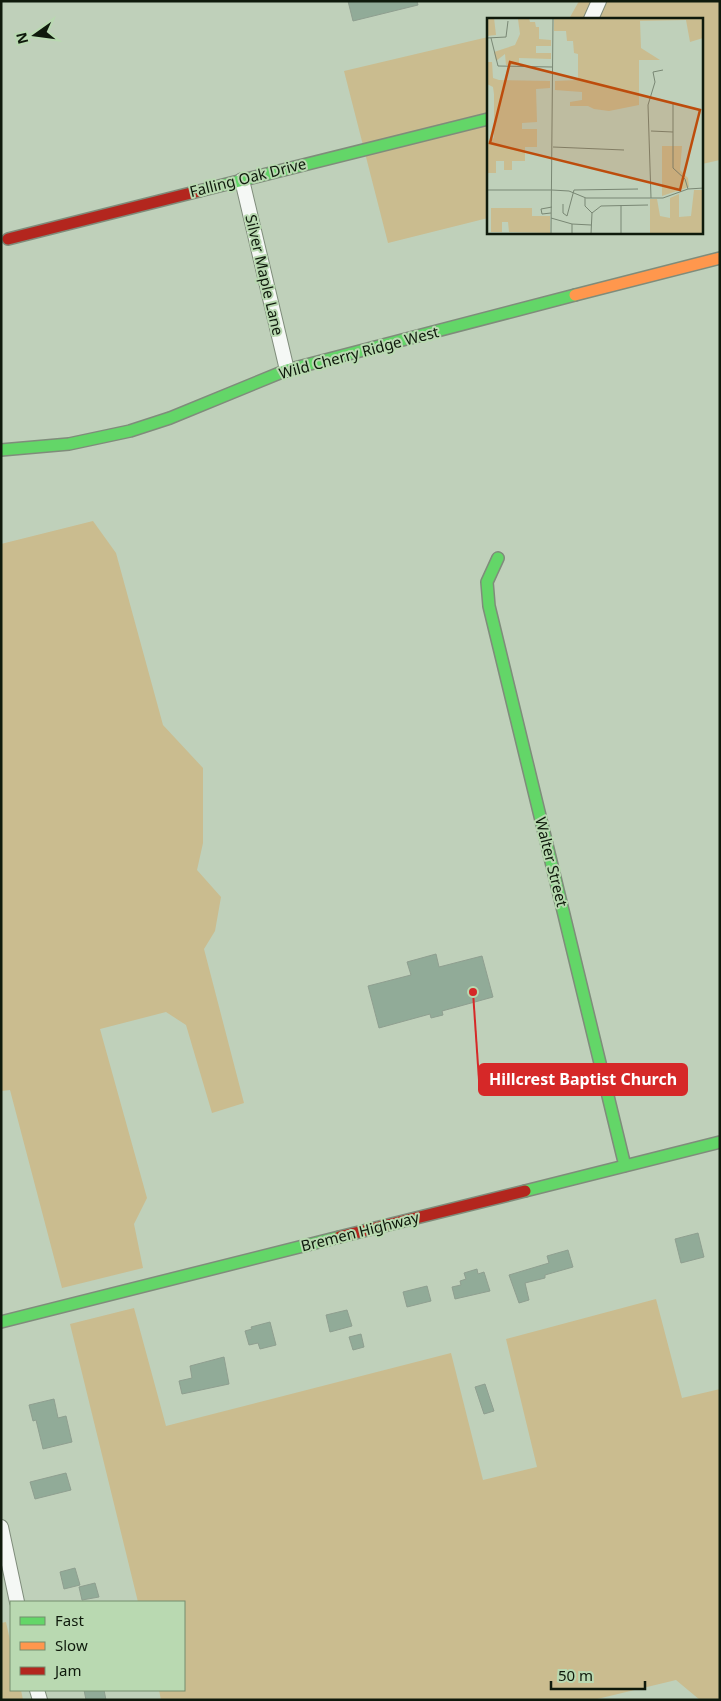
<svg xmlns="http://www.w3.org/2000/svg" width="721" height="1701" font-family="'Noto Sans',sans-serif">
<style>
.green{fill:#cabc8f}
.building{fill:#91ab98;stroke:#8f9f90}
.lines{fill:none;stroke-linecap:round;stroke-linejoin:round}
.street-casing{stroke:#7f8c7b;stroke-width:16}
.fast-casing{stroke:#7f8c7b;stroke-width:14}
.slow-casing{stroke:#7f8c7b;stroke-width:14}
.jam-casing{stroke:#7f8c7b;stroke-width:14}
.street{stroke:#f5f8f5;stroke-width:14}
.fast{stroke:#63d668;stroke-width:11}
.slow{stroke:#ff974d;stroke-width:11}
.jam{stroke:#b3261e;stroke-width:11}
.labels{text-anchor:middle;stroke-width:4;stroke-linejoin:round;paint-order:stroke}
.street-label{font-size:15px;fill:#0f1a0c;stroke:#b9d9b1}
.inset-road{fill:none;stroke:#798774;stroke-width:1}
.view{fill:#bd4c0c;fill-opacity:0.15;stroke:#bd4c0c;stroke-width:2.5}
.inset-edge{fill:none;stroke:#0f1a0c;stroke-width:2.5}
.leader{fill:none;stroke:#d62828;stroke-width:2}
.callout-dot{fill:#d62828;stroke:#b9d9b1;stroke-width:2}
.callout{fill:#d62828;stroke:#d62828;stroke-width:2}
.callout-label{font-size:16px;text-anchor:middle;font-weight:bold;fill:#fff}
</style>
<rect width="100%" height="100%" fill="#bfd0ba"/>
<path class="green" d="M 579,1 L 720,1 L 720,160 L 702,164 L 702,19 L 569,19 Z
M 488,37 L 488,218 L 388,243 L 344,71 Z
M 93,521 L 116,553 L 163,725 L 203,768 L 203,843 L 197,870 L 221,897 L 215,931 L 204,949 L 244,1103 L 212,1113 L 186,1025 L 166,1012 L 100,1029 L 147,1198 L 134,1224 L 143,1268 L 62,1288 L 10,1090 L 1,1091 L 1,544 Z
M 656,1299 L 682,1398 L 720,1389 L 720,1700 L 700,1700 L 676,1680 L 593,1700 L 161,1700 L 159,1690 L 184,1690 L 184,1602 L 138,1602 L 70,1324 L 134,1308 L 166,1426 L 451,1353 L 483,1480 L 537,1467 L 506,1339 Z
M 6,1622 L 11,1645 L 11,1690 L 21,1690 L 23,1700 L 1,1700 L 1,1623 Z"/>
<path class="building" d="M 348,1 L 417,1 L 418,5 L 353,21 Z
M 436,954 L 439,967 L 482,956 L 493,997 L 442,1011 L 443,1015 L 431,1018 L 430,1014 L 379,1028 L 368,986 L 411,975 L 407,962 Z
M 698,1233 L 704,1257 L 681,1263 L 675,1239 Z
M 568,1250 L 573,1267 L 545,1275 L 545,1278 L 525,1283 L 529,1300 L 519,1303 L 509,1275 L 549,1263 L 547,1256 Z
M 477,1269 L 478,1274 L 484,1272 L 490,1291 L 455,1299 L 452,1287 L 461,1285 L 460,1281 L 466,1279 L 464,1273 Z
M 427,1286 L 431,1301 L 407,1307 L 403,1292 Z
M 347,1310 L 352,1326 L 330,1332 L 326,1315 Z
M 270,1322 L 276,1345 L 260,1349 L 258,1343 L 249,1345 L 245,1331 L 252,1329 L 251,1327 Z
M 361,1334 L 364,1347 L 353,1350 L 349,1337 Z
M 224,1357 L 229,1384 L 182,1394 L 179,1381 L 192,1378 L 190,1366 Z
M 485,1384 L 494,1411 L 484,1414 L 475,1387 Z
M 54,1399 L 58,1418 L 66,1416 L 72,1442 L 43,1449 L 36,1420 L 33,1421 L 29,1405 Z
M 66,1473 L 71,1490 L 35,1499 L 30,1482 Z
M 75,1568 L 80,1585 L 64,1589 L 60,1572 Z
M 95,1583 L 99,1597 L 82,1600 L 79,1587 Z
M 84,1690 L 104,1690 L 106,1700 L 86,1700 Z"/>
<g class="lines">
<defs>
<path id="street" d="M 591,19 L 599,1
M 242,180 L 287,370
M 1,1527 L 17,1602
M 37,1690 L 40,1700"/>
<path id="fast" d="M 199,191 L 488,119
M 1,450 L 69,444 L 130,431 L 170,418 L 287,370 L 575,295
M 498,558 L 487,582 L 489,606 L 625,1166
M 525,1191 L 720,1142
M 1,1322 L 339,1237"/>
<path id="slow" d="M 575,295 L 720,258"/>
<path id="jam" d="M 8,239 L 199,191
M 339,1237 L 525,1191"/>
</defs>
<use href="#street" class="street-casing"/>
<use href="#fast" class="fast-casing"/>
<use href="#slow" class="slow-casing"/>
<use href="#jam" class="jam-casing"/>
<use href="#street" class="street"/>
<use href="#fast" class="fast"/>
<use href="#slow" class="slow"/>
<use href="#jam" class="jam"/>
</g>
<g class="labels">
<g class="street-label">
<text transform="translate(248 178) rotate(-14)" y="5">Falling Oak Drive</text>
<text transform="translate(264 275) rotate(77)" y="5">Silver Maple Lane</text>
<text transform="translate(359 353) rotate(-15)" y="5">Wild Cherry Ridge West</text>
<text transform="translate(551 862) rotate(76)" y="5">Walter Street</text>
<text transform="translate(360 1232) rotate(-14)" y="5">Bremen Highway</text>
</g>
</g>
<g transform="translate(487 18)">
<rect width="216" height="216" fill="#bfd0ba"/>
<path d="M 0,0 L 7,0 L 9,17 L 0,18 ZM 16,0 L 42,0 L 43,4 L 48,4 L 49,9 L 52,9 L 52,21 L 64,22 L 64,28 L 49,28 L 49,35 L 64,35 L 64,41 L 32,40 L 32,47 L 19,47 L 18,36 L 9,43 L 7,34 L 28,27 L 33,16 L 31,1 ZM 67,0 L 216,0 L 216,20 L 203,24 L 199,2 L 153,3 L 154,30 L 173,42 L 152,42 L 152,87 L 122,93 L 107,91 L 101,88 L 83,88 L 83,84 L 95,82 L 95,74 L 68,72 L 68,63 L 91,62 L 91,36 L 87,35 L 86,23 L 80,23 L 79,13 L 67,13 ZM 0,44 L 5,44 L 6,60 L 12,62 L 63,63 L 63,70 L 49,71 L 50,104 L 35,105 L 35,111 L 50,111 L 50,129 L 38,129 L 38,143 L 25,143 L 25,152 L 17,152 L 17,143 L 9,143 L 9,155 L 0,155 L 0,124 L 7,120 L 7,76 L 6,69 L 0,66 ZM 175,128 L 195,128 L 193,152 L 201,160 L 202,169 L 175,178 ZM 207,172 L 216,172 L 216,216 L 163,216 L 163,181 L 170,181 L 173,198 L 183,200 L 183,180 L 192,176 L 192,199 L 204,198 ZM 4,190 L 45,190 L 45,198 L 63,198 L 63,215 L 22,214 L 21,204 L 15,204 L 15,214 L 4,214 Z" fill="#cabc8f"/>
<path class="inset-road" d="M 0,20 L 19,19 L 21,3M 4,20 L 11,48 L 65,49M 186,86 L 186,150 L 198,161 L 201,171M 164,113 L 186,114M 66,129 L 137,132M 0,172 L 65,172M 65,172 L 82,173 L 99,180 L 176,180 L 201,171 L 217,170M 98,180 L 98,188 L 105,195M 164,180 L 161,87 L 168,64 L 166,54 L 176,52M 76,186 L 76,195 L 80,198 L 87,172 L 151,171M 64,195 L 55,196 L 54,191 L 65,189M 64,200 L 85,206 L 85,216M 85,206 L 104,207M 0,216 L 43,216M 64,216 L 66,0M 104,216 L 105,195 L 114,188 L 161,187M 134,216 L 134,187"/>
<path class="view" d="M 23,44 L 213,92 L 193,172 L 3,125 Z"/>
<rect width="216" height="216" class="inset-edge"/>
</g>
<path class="leader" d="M473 992L479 1080"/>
<circle class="callout-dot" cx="473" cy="992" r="5"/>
<rect class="callout" x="479" y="1064" width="208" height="31" rx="5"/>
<g class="callout-label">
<text x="583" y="1085">Hillcrest Baptist Church</text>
</g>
<rect width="721" height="1701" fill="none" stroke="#0f1a0c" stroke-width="5"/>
<rect x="10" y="1601" width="175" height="90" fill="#b9d9b1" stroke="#758d6f"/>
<rect x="20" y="1617" width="25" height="8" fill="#63d668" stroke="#758d6f"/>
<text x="55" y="1626" font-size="15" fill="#0f1a0c">Fast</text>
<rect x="20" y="1642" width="25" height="8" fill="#ff974d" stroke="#758d6f"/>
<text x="55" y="1651" font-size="15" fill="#0f1a0c">Slow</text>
<rect x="20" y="1667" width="25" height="8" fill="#b3261e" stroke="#758d6f"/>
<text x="55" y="1676" font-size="15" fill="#0f1a0c">Jam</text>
<g transform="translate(35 35) rotate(256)" stroke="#b9d9b1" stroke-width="4" paint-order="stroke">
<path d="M0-4L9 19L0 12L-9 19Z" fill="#0f1a0c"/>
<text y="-8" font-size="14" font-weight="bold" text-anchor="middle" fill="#0f1a0c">N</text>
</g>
<path d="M551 1681v8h94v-8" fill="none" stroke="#0f1a0c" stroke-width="2.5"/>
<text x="558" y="1681" font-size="15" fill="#0f1a0c" stroke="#b9d9b1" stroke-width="4" paint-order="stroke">50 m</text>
</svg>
